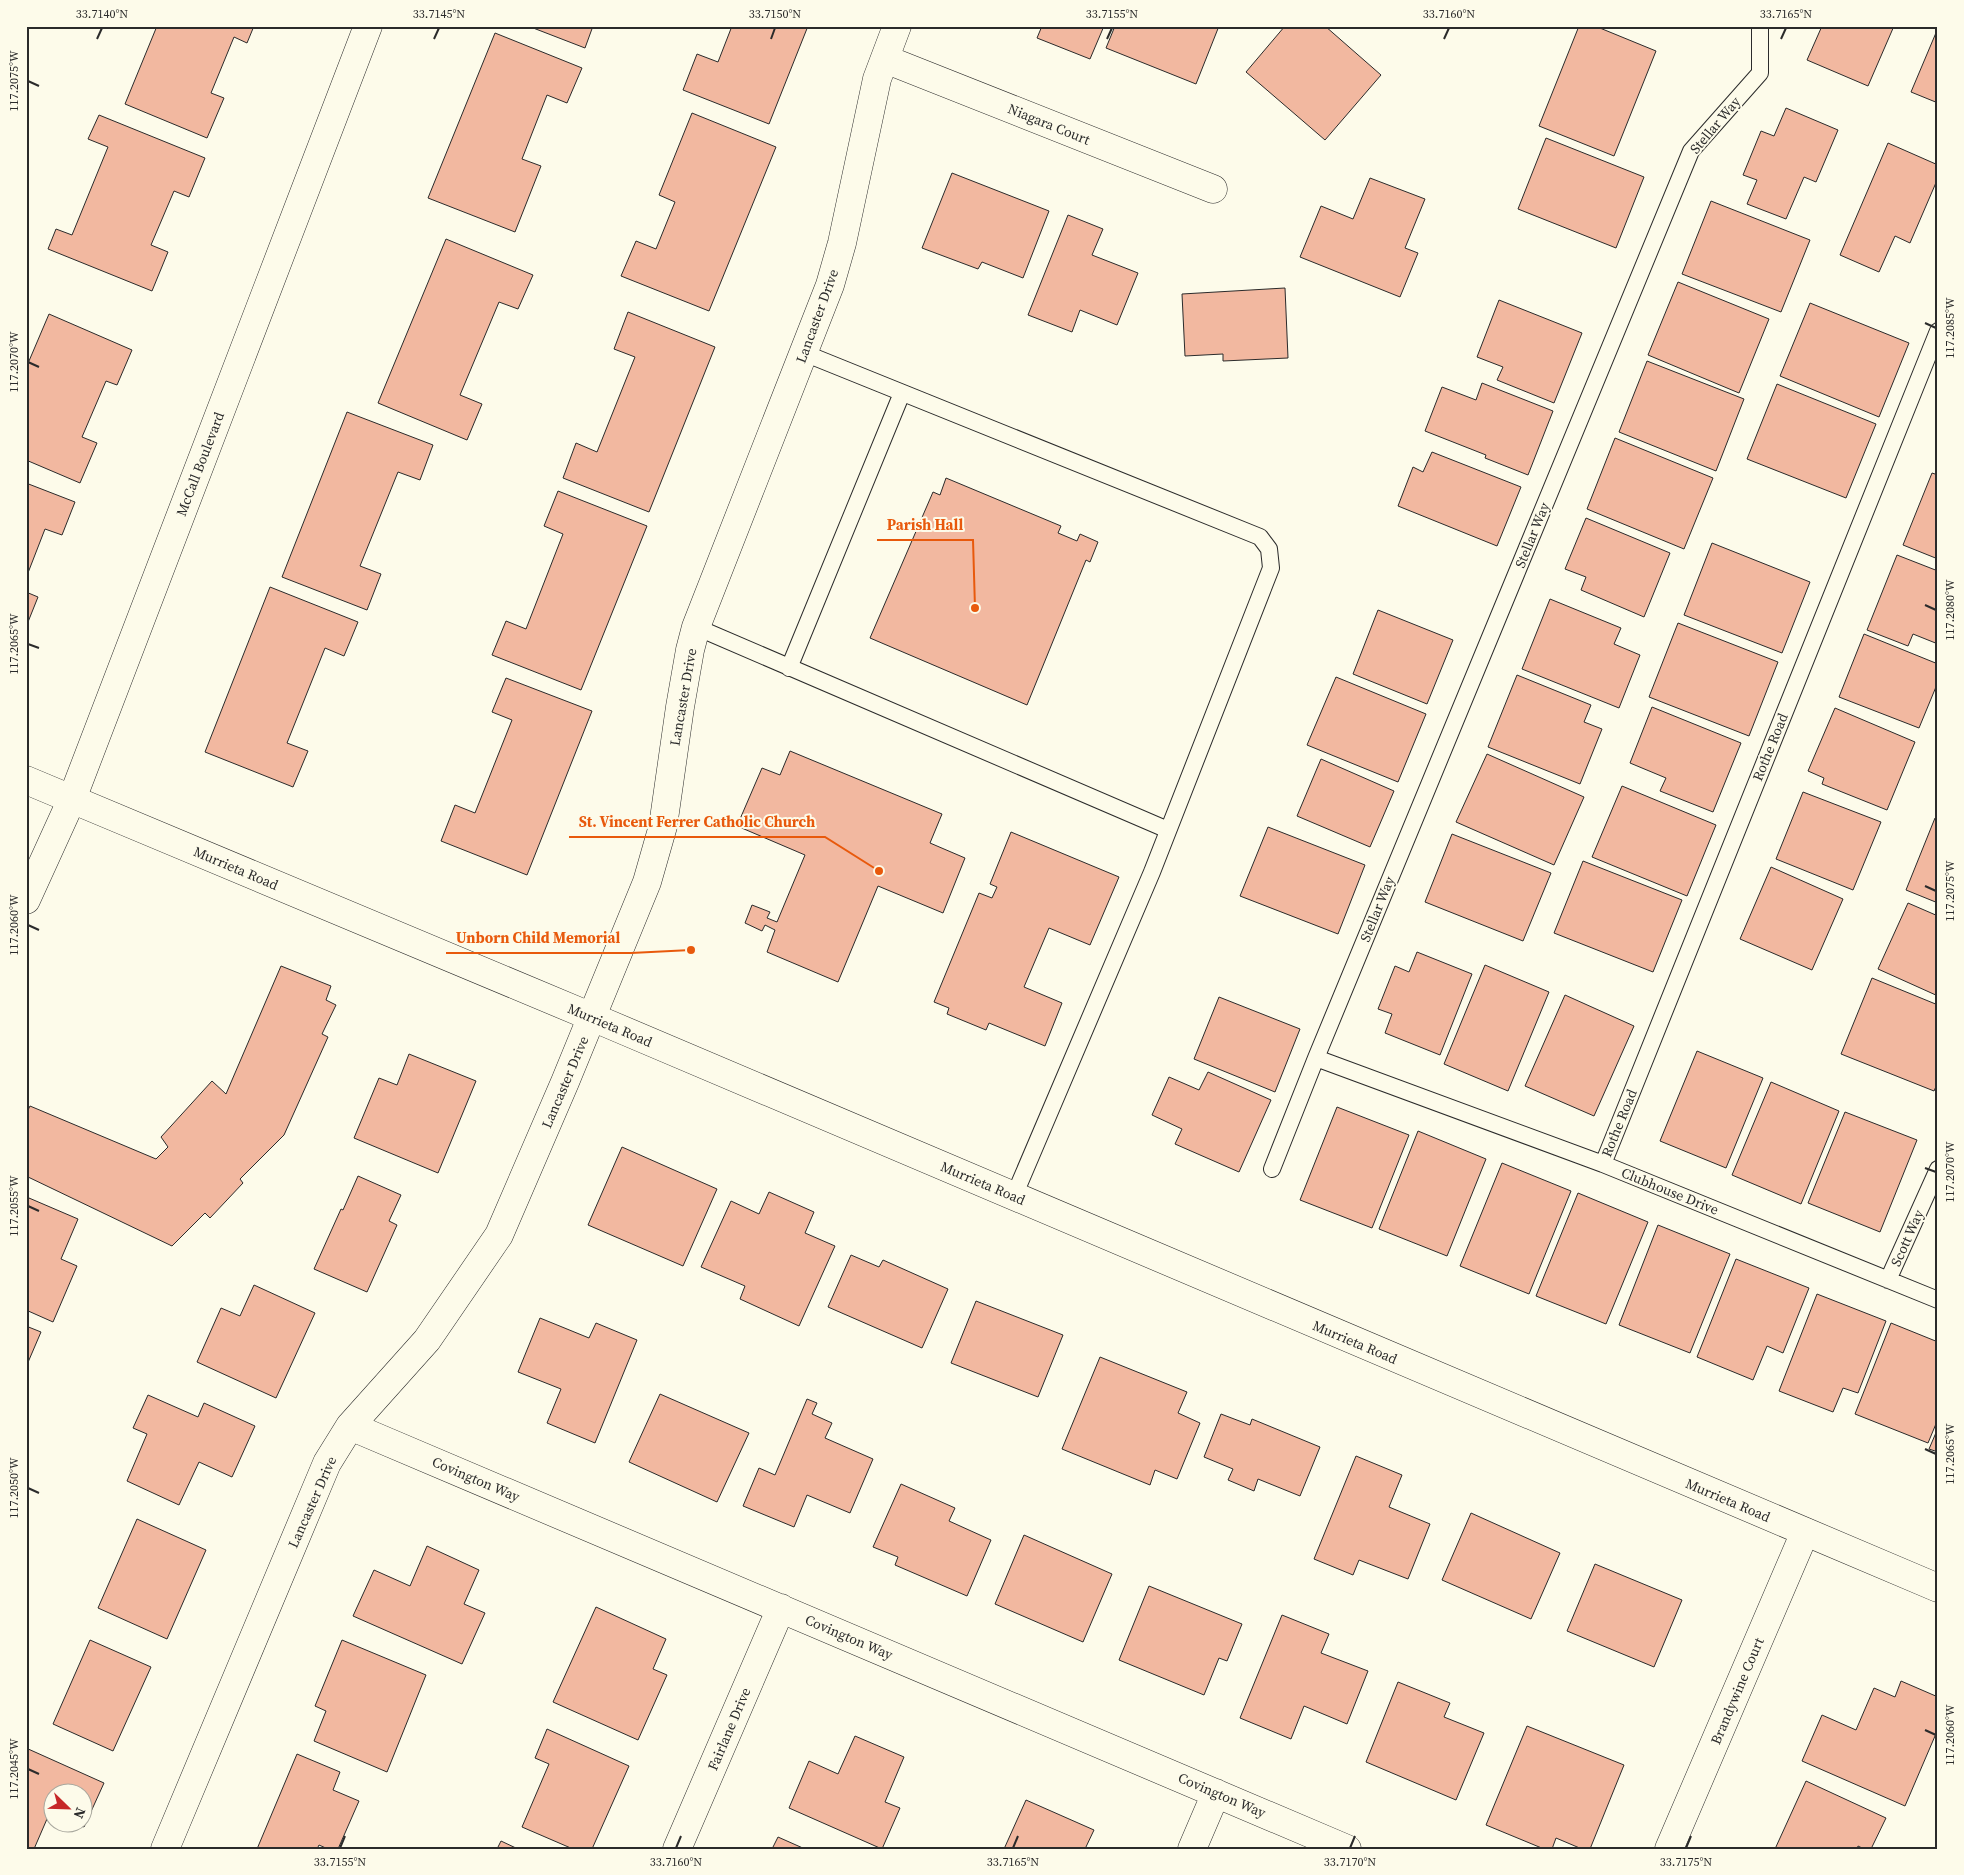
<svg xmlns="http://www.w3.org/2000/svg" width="1964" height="1875" font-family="'Source Serif 4',serif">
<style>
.building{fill:#f2b8a0;stroke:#2b2b2b}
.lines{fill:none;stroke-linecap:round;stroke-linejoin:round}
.service-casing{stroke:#2b2b2b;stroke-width:18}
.minor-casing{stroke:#2b2b2b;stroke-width:29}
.tertiary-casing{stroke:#2b2b2b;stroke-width:29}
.secondary-casing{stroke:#2b2b2b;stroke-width:29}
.service{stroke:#fdfbea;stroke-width:16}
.minor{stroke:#fdfbea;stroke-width:28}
.tertiary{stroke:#fdfbea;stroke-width:28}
.secondary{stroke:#fdfbea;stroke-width:28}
.ticks{fill:none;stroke:#2b2b2b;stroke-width:2}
.labels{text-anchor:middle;stroke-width:4;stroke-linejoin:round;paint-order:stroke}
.street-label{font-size:14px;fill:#2b2b2b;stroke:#fdfbea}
.leader{fill:none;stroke:#e8590c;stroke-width:2}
.callout-dot{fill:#e8590c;stroke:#fdfbea;stroke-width:2}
.callout-label{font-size:15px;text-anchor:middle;font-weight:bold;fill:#e8590c;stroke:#fdfbea;stroke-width:4;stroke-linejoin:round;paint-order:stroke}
.neatline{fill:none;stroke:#2b2b2b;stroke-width:2}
.ticks-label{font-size:12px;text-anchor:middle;fill:#2b2b2b}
</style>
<rect width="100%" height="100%" fill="#fdfbea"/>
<path class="building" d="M 157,26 L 254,26 L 247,43 L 234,37 L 211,93 L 224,98 L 207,138 L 125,104 Z
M 528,26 L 593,26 L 585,48 Z
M 732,26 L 808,26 L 769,124 L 683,90 L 697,54 L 718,62 Z
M 1042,26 L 1104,26 L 1090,59 L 1037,38 Z
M 1115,26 L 1219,26 L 1196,84 L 1106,48 Z
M 1285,26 L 1325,26 L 1381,75 L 1325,140 L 1246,72 Z
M 1579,26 L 1595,26 L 1656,51 L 1614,156 L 1539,126 Z
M 1822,26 L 1894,26 L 1868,86 L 1807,60 Z
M 1938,28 L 1938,103 L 1911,92 Z
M 495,33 L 582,68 L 567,103 L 547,95 L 522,159 L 541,166 L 515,232 L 428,198 Z
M 1786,108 L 1838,130 L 1816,182 L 1804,177 L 1786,219 L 1747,204 L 1757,180 L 1743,175 L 1761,131 L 1774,136 Z
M 692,113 L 776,147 L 709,311 L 621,276 L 636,241 L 656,249 L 675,202 L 659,195 Z
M 99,115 L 205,158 L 189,197 L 174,191 L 151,245 L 168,252 L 152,291 L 48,249 L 56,229 L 72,235 L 108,147 L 88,139 Z
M 1546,138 L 1644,177 L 1616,248 L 1518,209 Z
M 1888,143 L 1938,165 L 1938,178 L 1910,243 L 1895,236 L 1879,272 L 1840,255 Z
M 952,173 L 1049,211 L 1023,278 L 982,262 L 978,269 L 922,248 Z
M 1370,178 L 1425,199 L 1405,248 L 1418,253 L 1400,297 L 1300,257 L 1321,206 L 1353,219 Z
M 1711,201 L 1810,240 L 1781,312 L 1682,274 Z
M 1068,215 L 1103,229 L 1092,255 L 1138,273 L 1117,325 L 1080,310 L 1072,332 L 1028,315 Z
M 446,239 L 533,275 L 518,309 L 499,302 L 460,395 L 482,404 L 467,440 L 378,403 Z
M 1678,282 L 1769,319 L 1739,393 L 1648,355 Z
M 1285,288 L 1288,358 L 1223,361 L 1223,354 L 1185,356 L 1182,294 Z
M 1499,300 L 1582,333 L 1554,403 L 1497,380 L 1503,367 L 1477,357 Z
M 1810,303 L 1909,343 L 1879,417 L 1780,376 Z
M 628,312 L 715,347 L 649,512 L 563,478 L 576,443 L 597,452 L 635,357 L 614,349 Z
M 49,314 L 132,350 L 117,385 L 106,381 L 82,437 L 97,443 L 80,483 L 26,460 L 26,368 Z
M 1647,361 L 1744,399 L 1716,471 L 1619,432 Z
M 1482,383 L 1553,411 L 1528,475 L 1485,458 L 1486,455 L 1425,431 L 1442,387 L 1476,400 Z
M 1777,384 L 1876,424 L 1846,498 L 1747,459 Z
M 347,412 L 433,445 L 420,480 L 398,472 L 360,566 L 381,574 L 367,610 L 282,577 Z
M 1615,438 L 1713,478 L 1684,549 L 1587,509 Z
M 1432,452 L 1521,487 L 1497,546 L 1398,506 L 1413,467 L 1423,472 Z
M 1932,473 L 1938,475 L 1938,559 L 1903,545 Z
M 946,478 L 1061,526 L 1058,533 L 1077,541 L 1080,534 L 1098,542 L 1090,562 L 1086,560 L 1027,705 L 870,638 L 933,492 L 940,495 Z
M 26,483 L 75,502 L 62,535 L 45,529 L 26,578 Z
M 558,491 L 647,526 L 581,690 L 492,655 L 506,621 L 526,629 L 563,534 L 544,526 Z
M 1586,518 L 1670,553 L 1644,617 L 1581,590 L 1586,577 L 1565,569 Z
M 1712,543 L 1810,582 L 1782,653 L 1684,615 Z
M 1897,555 L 1938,571 L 1938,644 L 1913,634 L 1908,646 L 1867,630 Z
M 270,587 L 358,622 L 344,656 L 325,648 L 287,743 L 308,751 L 293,787 L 205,752 Z
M 26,592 L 38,597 L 26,627 Z
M 1550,599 L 1621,628 L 1614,644 L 1640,655 L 1619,708 L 1522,669 Z
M 1378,610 L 1453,640 L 1427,704 L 1353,674 Z
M 1678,623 L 1778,662 L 1749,736 L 1649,697 Z
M 1864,634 L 1938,664 L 1938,682 L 1919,728 L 1839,697 Z
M 1517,675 L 1591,705 L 1584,722 L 1602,729 L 1580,784 L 1488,747 Z
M 1336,677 L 1426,714 L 1398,782 L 1307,745 Z
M 506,678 L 592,711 L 527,875 L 441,841 L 455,805 L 475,813 L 512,720 L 492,712 Z
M 1652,707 L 1741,743 L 1713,812 L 1660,791 L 1666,778 L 1630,763 Z
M 1835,708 L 1915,742 L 1887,810 L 1822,784 L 1824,778 L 1808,771 Z
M 790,751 L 942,814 L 930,843 L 965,858 L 943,913 L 878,886 L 838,982 L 767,952 L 775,930 L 765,925 L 762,931 L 745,923 L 752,905 L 770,912 L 767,918 L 777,922 L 805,855 L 737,826 L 762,768 L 780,775 Z
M 1487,754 L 1584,797 L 1554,865 L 1456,822 Z
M 1321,759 L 1394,791 L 1370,847 L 1297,816 Z
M 1622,786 L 1716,825 L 1687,896 L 1592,857 Z
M 1803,792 L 1881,822 L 1853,890 L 1776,859 Z
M 1935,818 L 1938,820 L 1938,903 L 1906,890 Z
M 1268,827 L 1365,865 L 1338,934 L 1240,896 Z
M 1011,832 L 1119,877 L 1090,945 L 1049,928 L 1024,987 L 1062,1003 L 1045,1046 L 989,1023 L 986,1030 L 947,1014 L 949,1008 L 934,1002 L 979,893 L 992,898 L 997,887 L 990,884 Z
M 1452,834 L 1551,873 L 1523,941 L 1425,902 Z
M 1583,861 L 1682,900 L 1653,972 L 1554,933 Z
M 1771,867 L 1843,899 L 1812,970 L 1740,939 Z
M 1908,903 L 1938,916 L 1938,996 L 1878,969 Z
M 1417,952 L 1472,974 L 1440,1055 L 1385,1033 L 1392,1014 L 1378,1009 L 1395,966 L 1409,972 Z
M 1485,965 L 1549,992 L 1508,1091 L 1444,1064 Z
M 281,966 L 331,986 L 326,1000 L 336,1005 L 322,1034 L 328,1037 L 284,1135 L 240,1179 L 243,1183 L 210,1218 L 205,1213 L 172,1246 L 26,1176 L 26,1114 L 30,1106 L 156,1159 L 168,1147 L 161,1137 L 212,1081 L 226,1094 Z
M 1872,978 L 1938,1005 L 1938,1082 L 1934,1091 L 1841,1054 Z
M 1565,995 L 1634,1026 L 1594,1116 L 1525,1086 Z
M 1219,997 L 1300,1029 L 1275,1092 L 1194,1059 Z
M 1697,1051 L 1763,1078 L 1726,1168 L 1660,1141 Z
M 409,1054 L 476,1081 L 438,1173 L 354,1138 L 379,1078 L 397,1085 Z
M 1208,1072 L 1271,1100 L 1239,1172 L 1175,1144 L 1182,1129 L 1152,1115 L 1169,1077 L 1199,1090 Z
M 1771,1082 L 1839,1111 L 1801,1204 L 1732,1175 Z
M 1337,1107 L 1409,1135 L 1372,1228 L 1300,1200 Z
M 1845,1112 L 1917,1140 L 1880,1232 L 1808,1203 Z
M 1418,1131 L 1486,1159 L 1447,1256 L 1379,1229 Z
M 622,1147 L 717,1189 L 683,1266 L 588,1225 Z
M 1502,1163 L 1571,1191 L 1529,1294 L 1460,1266 Z
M 358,1176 L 401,1195 L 389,1221 L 397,1225 L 367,1292 L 314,1269 L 341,1209 L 343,1210 Z
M 769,1192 L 814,1212 L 805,1233 L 835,1246 L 799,1326 L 740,1299 L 745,1286 L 701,1267 L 731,1201 L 759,1214 Z
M 1578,1193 L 1648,1222 L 1606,1324 L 1536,1296 Z
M 29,1198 L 78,1219 L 61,1259 L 77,1266 L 53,1322 L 26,1310 L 26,1204 Z
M 1658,1225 L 1730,1254 L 1690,1353 L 1619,1325 Z
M 851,1255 L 879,1267 L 883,1260 L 948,1289 L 922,1348 L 828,1307 Z
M 1736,1259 L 1809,1288 L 1783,1353 L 1767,1346 L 1753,1380 L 1697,1357 Z
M 254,1285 L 315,1313 L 276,1398 L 197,1362 L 221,1308 L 240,1316 Z
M 1817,1294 L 1886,1321 L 1858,1393 L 1843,1388 L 1833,1412 L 1779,1391 Z
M 976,1301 L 1063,1335 L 1038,1397 L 951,1363 Z
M 540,1318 L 589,1338 L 596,1323 L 637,1340 L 595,1443 L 547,1423 L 561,1389 L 518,1372 Z
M 1891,1323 L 1938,1342 L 1938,1419 L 1928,1443 L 1855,1414 Z
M 26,1326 L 41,1332 L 26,1367 Z
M 1100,1357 L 1187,1392 L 1178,1413 L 1200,1423 L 1177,1479 L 1155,1470 L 1150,1485 L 1062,1449 Z
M 660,1394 L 749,1433 L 717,1502 L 629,1462 Z
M 148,1395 L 198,1417 L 204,1403 L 255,1426 L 232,1477 L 199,1462 L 179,1505 L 127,1481 L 147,1434 L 133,1428 Z
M 807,1399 L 817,1403 L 812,1414 L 832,1423 L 825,1438 L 873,1459 L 850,1513 L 807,1495 L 794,1527 L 743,1506 L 759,1468 L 775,1475 Z
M 1221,1414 L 1250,1425 L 1252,1419 L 1320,1447 L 1300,1496 L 1258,1479 L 1254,1491 L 1228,1480 L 1233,1469 L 1204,1457 Z
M 1938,1428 L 1938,1452 L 1929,1449 Z
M 1356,1456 L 1402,1475 L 1389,1507 L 1430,1524 L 1408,1579 L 1359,1560 L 1353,1575 L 1314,1559 Z
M 901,1484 L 955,1508 L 949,1521 L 991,1540 L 967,1596 L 895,1565 L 898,1557 L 873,1547 Z
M 1471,1513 L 1560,1553 L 1531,1619 L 1442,1580 Z
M 137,1519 L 206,1550 L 167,1639 L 98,1608 Z
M 1024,1535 L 1112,1574 L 1083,1642 L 995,1604 Z
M 427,1546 L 479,1570 L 464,1604 L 485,1613 L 462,1664 L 353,1616 L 374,1570 L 410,1586 Z
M 1595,1564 L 1682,1600 L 1654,1667 L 1567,1631 Z
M 1149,1586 L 1242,1624 L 1227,1661 L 1219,1658 L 1204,1695 L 1119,1660 Z
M 596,1607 L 666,1639 L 653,1669 L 667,1675 L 638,1740 L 553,1702 Z
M 1282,1615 L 1329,1634 L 1321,1653 L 1368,1671 L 1347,1724 L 1304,1706 L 1291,1739 L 1240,1718 Z
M 90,1640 L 151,1667 L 113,1751 L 53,1724 Z
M 342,1640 L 426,1675 L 387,1772 L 314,1741 L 326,1711 L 315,1706 Z
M 1901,1681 L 1938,1697 L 1938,1729 L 1905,1806 L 1802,1761 L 1822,1715 L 1856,1730 L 1874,1688 L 1895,1697 Z
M 1398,1682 L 1450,1703 L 1444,1717 L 1484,1733 L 1456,1800 L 1366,1762 Z
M 1527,1726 L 1624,1765 L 1590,1849 L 1582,1849 L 1556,1838 L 1552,1849 L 1544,1849 L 1486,1825 Z
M 547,1729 L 629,1766 L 592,1849 L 573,1849 L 522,1827 L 549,1764 L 535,1758 Z
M 855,1736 L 904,1757 L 885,1802 L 900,1808 L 882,1849 L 789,1808 L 809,1761 L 838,1774 Z
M 26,1748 L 104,1783 L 84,1827 L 74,1822 L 82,1822 L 82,1792 L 52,1792 L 52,1813 L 50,1812 L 34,1849 L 26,1849 Z
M 297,1754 L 340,1772 L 333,1790 L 359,1801 L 338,1849 L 328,1849 L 319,1845 L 317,1849 L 257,1849 Z
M 1806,1781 L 1886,1818 L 1871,1849 L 1864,1849 L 1858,1846 L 1857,1849 L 1775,1849 Z
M 1026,1800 L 1094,1830 L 1085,1849 L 1004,1849 Z
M 778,1837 L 805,1849 L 772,1849 Z
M 501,1841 L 518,1849 L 497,1849 Z"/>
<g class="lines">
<defs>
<path id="service" d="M 804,353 L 1260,537 L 1269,549 L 1271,568 L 1152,872 L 1014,1196
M 696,627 L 1168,830
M 789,668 L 902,393
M 1316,1058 L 1603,1164 L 1938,1300
M 1603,1164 L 1938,331
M 1272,1169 L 1316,1058 L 1691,151 L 1760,73 L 1760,26
M 1888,1280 L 1938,1169"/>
<path id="minor" d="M 885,59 L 1213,189
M 350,1426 L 1347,1849
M 165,1849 L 327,1463 L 350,1426 L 427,1340 L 499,1235 L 565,1082 L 647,882 L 663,826 L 680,707 L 690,650 L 696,627 L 830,285 L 842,243 L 877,79 L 897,26
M 677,1849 L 781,1608
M 1192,1849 L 1216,1793
M 1669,1849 L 1805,1532"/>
<path id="tertiary" d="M 72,799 L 368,26"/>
<path id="secondary" d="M 26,780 L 592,1017 L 1938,1588
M 26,900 L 72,799"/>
</defs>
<use href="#service" class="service-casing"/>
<use href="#minor" class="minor-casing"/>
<use href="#tertiary" class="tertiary-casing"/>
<use href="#secondary" class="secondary-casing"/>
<use href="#service" class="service"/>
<use href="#minor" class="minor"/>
<use href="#tertiary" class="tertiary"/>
<use href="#secondary" class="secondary"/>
</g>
<path class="ticks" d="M 97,39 L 102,28M 434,39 L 439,28M 771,39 L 775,28M 1107,39 L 1112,28M 1444,39 L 1449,28M 1781,39 L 1786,28M 28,81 L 39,86M 1925,323 L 1936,328M 28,362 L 39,367M 1925,605 L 1936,610M 28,644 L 39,648M 1925,886 L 1936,891M 28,925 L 39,930M 1925,1168 L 1936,1172M 28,1206 L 39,1211M 1925,1449 L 1936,1454M 28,1488 L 39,1493M 1925,1730 L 1936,1735M 28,1769 L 39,1774M 340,1848 L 345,1836M 676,1848 L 681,1836M 1013,1848 L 1018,1836M 1350,1848 L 1355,1836M 1686,1848 L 1691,1836"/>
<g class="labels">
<g class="street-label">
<text transform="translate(1049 124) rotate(22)" y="5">Niagara Court</text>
<text transform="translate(1715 125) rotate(-50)" y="5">Stellar Way</text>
<text transform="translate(817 316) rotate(-70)" y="5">Lancaster Drive</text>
<text transform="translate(200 464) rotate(-69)" y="5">McCall Boulevard</text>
<text transform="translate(1532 535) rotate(-68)" y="5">Stellar Way</text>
<text transform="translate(683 697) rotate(-80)" y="5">Lancaster Drive</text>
<text transform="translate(1770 747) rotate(-68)" y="5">Rothe Road</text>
<text transform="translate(236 868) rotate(23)" y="5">Murrieta Road</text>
<text transform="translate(1377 909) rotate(-68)" y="5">Stellar Way</text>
<text transform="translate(610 1025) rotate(23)" y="5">Murrieta Road</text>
<text transform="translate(565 1082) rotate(-67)" y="5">Lancaster Drive</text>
<text transform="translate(1619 1123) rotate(-68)" y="5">Rothe Road</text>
<text transform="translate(983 1183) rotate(23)" y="5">Murrieta Road</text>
<text transform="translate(1670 1191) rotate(22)" y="5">Clubhouse Drive</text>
<text transform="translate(1907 1238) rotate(-66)" y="5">Scott Way</text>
<text transform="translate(1355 1342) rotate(23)" y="5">Murrieta Road</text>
<text transform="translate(476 1479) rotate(23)" y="5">Covington Way</text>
<text transform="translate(1728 1500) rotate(23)" y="5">Murrieta Road</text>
<text transform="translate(312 1502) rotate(-66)" y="5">Lancaster Drive</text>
<text transform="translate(849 1637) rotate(23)" y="5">Covington Way</text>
<text transform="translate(1737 1691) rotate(-67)" y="5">Brandywine Court</text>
<text transform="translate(729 1729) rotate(-67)" y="5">Fairlane Drive</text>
<text transform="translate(1222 1795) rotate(23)" y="5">Covington Way</text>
</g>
</g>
<path class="leader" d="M975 608L973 540H877M879 871L825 837H569M691 950L631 953H446"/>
<g class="callout-dot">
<circle cx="975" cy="608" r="5"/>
<circle cx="879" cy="871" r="5"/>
<circle cx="691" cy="950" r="5"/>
</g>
<g class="callout-label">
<text x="925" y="530">Parish Hall</text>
<text x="697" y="827">St. Vincent Ferrer Catholic Church</text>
<text x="538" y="943">Unborn Child Memorial</text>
</g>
<rect width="1964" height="1875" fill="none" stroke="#fdfbea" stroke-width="55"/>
<g transform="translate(68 1808) rotate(113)"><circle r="24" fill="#fdfbea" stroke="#a9a89e"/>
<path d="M0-4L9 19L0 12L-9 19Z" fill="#c62828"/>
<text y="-8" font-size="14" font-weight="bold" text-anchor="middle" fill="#2b2b2b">N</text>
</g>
<rect x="28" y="28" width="1908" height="1820" class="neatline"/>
<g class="ticks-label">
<text x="102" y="18">33.7140°N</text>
<text x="439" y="18">33.7145°N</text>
<text x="775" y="18">33.7150°N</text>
<text x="1112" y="18">33.7155°N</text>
<text x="1449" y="18">33.7160°N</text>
<text x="1786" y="18">33.7165°N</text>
<text transform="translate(14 81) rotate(-90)" y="4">117.2075°W</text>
<text transform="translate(1950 328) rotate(-90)" y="4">117.2085°W</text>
<text transform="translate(14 362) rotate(-90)" y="4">117.2070°W</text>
<text transform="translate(1950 610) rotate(-90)" y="4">117.2080°W</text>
<text transform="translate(14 644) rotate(-90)" y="4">117.2065°W</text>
<text transform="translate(1950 891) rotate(-90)" y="4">117.2075°W</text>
<text transform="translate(14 925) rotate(-90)" y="4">117.2060°W</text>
<text transform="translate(1950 1172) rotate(-90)" y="4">117.2070°W</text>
<text transform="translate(14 1206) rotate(-90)" y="4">117.2055°W</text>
<text transform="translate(1950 1454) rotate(-90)" y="4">117.2065°W</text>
<text transform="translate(14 1488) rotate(-90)" y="4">117.2050°W</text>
<text transform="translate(1950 1735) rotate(-90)" y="4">117.2060°W</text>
<text transform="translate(14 1769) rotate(-90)" y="4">117.2045°W</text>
<text x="340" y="1866">33.7155°N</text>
<text x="676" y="1866">33.7160°N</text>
<text x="1013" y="1866">33.7165°N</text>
<text x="1350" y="1866">33.7170°N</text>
<text x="1686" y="1866">33.7175°N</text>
</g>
</svg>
